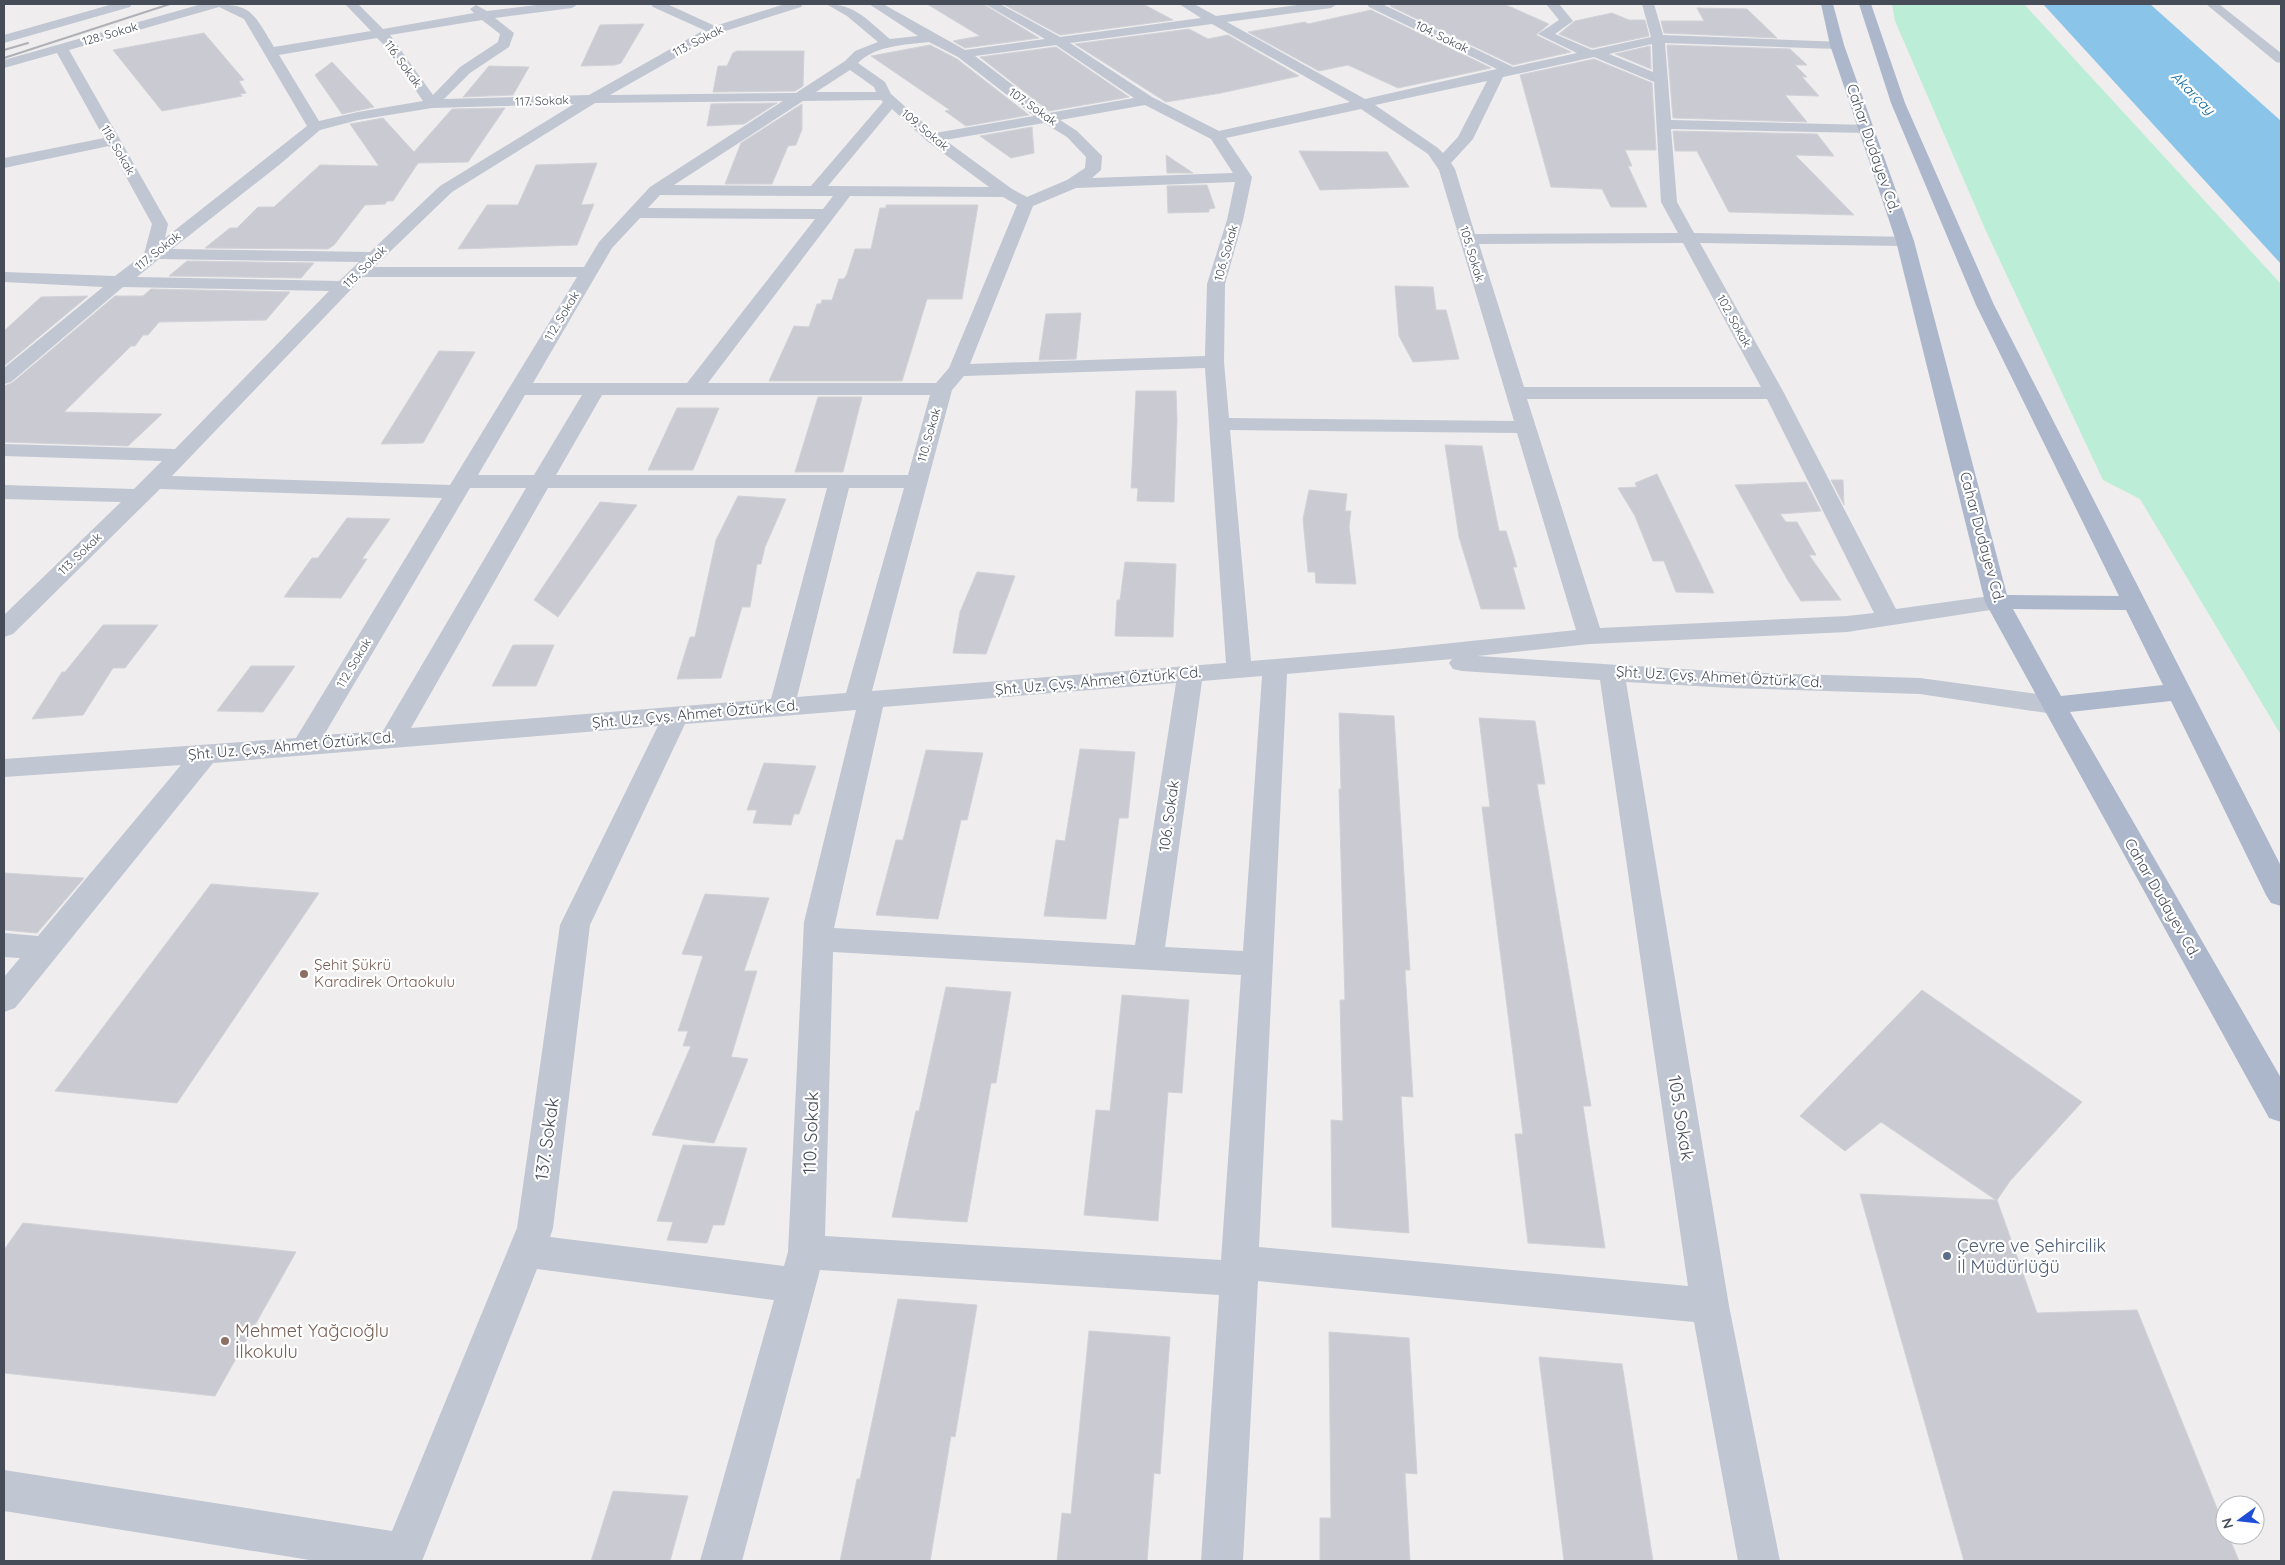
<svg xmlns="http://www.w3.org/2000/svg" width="2285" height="1565" font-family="Quicksand,sans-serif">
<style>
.green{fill:#bcedd7}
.water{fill:#8ac4e8}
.building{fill:#cacbd2;stroke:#d1d2d8}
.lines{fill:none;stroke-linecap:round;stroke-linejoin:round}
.minor{fill:#c0c6d2;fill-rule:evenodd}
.major{fill:#adb7cb;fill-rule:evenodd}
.rail{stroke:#afb1b7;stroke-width:2}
.education-dot{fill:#8d6e63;stroke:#fff;stroke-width:2}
.service-dot{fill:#5c6f8a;stroke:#fff;stroke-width:2}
.labels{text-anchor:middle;stroke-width:4.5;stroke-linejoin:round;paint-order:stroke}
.far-street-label{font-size:12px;fill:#464d59;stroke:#fff}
.far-water-label{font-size:14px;font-style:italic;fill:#1169a1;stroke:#fff}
.street-label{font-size:15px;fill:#464d59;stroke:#fff}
.education-label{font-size:15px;fill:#785e54;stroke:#fff;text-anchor:start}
.near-street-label{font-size:18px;fill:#464d59;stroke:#fff}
.near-service-label{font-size:18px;fill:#4e5e75;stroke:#fff;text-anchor:start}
.near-education-label{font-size:18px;fill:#785e54;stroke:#fff;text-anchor:start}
</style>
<rect width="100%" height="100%" fill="#efeded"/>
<path class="green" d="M 1892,4 L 2024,4 L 2281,284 L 2281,735 L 2140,499 L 2103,480 L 1986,231 L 1895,21 Z"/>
<path class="water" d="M 2043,4 L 2150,4 L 2281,121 L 2281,264 Z"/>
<path class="building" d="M 927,4 L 983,4 L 1039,38 L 965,48 L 953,41 L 980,36 Z
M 1003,4 L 1143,4 L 1173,20 L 1060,35 Z
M 1399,4 L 1504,4 L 1549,24 L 1536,35 L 1571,52 L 1513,65 L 1390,6 Z
M 1697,8 L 1747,9 L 1777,38 L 1664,33 L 1661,21 L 1704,21 Z
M 1371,10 L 1491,68 L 1398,88 L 1348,65 L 1319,71 L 1248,32 L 1305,22 L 1308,24 Z
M 1612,13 L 1629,20 L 1645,20 L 1649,36 L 1592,48 L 1559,34 L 1575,21 Z
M 644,24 L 621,63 L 615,65 L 581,66 L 600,25 Z
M 1189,29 L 1208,39 L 1228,35 L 1299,76 L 1221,93 L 1166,102 L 1075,44 Z
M 204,33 L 244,80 L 239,81 L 246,93 L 240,94 L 242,96 L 162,111 L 113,50 Z
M 930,45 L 957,59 L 1029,115 L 966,126 L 945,111 L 950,110 L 871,56 Z
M 1667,45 L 1790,49 L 1807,65 L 1795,65 L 1807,77 L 1802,77 L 1819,96 L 1785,95 L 1807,122 L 1673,118 Z
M 1650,46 L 1651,69 L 1615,54 Z
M 1056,47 L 1129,97 L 1049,111 L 980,57 Z
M 737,51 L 804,51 L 803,86 L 795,91 L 713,92 L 718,66 L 727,66 L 733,53 Z
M 1594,59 L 1652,83 L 1656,150 L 1625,150 L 1632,166 L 1628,166 L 1647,207 L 1611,207 L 1602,189 L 1551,187 L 1520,75 Z
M 332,62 L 374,107 L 342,114 L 315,75 Z
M 489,66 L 529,67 L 513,95 L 463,97 Z
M 777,103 L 744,124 L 707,126 L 711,104 Z
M 802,104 L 802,129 L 796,145 L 788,146 L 772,184 L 725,184 L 741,143 Z
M 505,108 L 468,162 L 418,163 L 393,201 L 387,201 L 385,204 L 365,205 L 334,245 L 328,249 L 205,248 L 230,228 L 237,228 L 258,207 L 274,207 L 320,165 L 379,166 L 350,124 L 383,118 L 414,152 L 452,109 Z
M 1032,127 L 1034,153 L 1011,158 L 980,136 Z
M 1673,131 L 1817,134 L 1834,156 L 1795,155 L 1854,215 L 1729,212 L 1697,151 L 1675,151 Z
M 1299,151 L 1387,152 L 1409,187 L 1320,190 Z
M 1166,155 L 1193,173 L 1167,173 Z
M 597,163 L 581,205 L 594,204 L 577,245 L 458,249 L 487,205 L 518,205 L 536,165 Z
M 1207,185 L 1215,208 L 1209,209 L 1209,212 L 1168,213 L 1167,186 Z
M 886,205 L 978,205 L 962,299 L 927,299 L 902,381 L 769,381 L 794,326 L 809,327 L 817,304 L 821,304 L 822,300 L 832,300 L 839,279 L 844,279 L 847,274 L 855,249 L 871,249 L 880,208 L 886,208 Z
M 187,261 L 314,263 L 301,278 L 169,276 Z
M 1395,286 L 1433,287 L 1436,310 L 1446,310 L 1459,359 L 1413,362 L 1399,336 Z
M 151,289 L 290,292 L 266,320 L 159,322 L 148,335 L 143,335 L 135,346 L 131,346 L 64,412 L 162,414 L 128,446 L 4,442 L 4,386 L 12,383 L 115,296 L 143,296 Z
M 88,296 L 4,366 L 4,331 L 41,297 Z
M 1081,313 L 1076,359 L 1039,360 L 1046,314 Z
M 439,351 L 475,352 L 423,443 L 381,444 Z
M 1136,391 L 1176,391 L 1177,420 L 1174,502 L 1137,501 L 1138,488 L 1131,488 Z
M 818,397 L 862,397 L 843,472 L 795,472 Z
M 677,408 L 719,408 L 693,470 L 648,470 Z
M 1445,445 L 1482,446 L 1499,531 L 1506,531 L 1517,567 L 1513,567 L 1525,609 L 1481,609 L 1459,537 Z
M 1657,474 L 1699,561 L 1714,593 L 1676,592 L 1664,561 L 1653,561 L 1635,516 L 1618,488 L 1637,487 L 1635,483 Z
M 1831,480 L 1843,480 L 1844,505 Z
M 1806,482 L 1821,511 L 1780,514 L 1786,522 L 1797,522 L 1816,555 L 1809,555 L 1841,600 L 1801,601 L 1787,579 L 1735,485 Z
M 1309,490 L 1347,494 L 1345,511 L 1351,511 L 1349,526 L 1356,584 L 1316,583 L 1315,572 L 1308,572 L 1303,519 Z
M 738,496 L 786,499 L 765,547 L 761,564 L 757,564 L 750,607 L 742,607 L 721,678 L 677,679 L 690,637 L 695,637 L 716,540 Z
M 600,502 L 637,505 L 558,617 L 534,600 Z
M 347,518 L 390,519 L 362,559 L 367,559 L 341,598 L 284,597 L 312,558 L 318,558 Z
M 1125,562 L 1176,564 L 1173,637 L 1115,636 L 1117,600 L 1120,600 Z
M 977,572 L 1015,576 L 986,654 L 953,653 L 960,612 Z
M 103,625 L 158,625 L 125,668 L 113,668 L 83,715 L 32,719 L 62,672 L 65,672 Z
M 513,645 L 554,645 L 536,686 L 492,686 Z
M 251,666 L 295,666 L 263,712 L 217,711 Z
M 1339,713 L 1394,716 L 1410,970 L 1405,970 L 1413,1097 L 1401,1096 L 1409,1233 L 1332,1227 L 1331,1120 L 1343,1121 L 1340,1000 L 1345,1000 L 1339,789 L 1341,789 Z
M 1479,718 L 1535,721 L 1545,784 L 1537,784 L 1591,1106 L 1583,1106 L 1605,1248 L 1528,1243 L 1515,1134 L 1523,1134 L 1482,807 L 1490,807 Z
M 1080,749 L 1135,752 L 1128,818 L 1119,818 L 1106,919 L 1044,916 L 1056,840 L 1065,841 Z
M 926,750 L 983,753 L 967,820 L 961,820 L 938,919 L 876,915 L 896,840 L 903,840 Z
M 764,763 L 816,766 L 799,814 L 794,814 L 791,825 L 753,823 L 757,810 L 747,810 Z
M 4,873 L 84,878 L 37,933 L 4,930 Z
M 211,884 L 319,893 L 177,1103 L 55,1091 Z
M 705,894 L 769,898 L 744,971 L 757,971 L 731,1057 L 748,1059 L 714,1143 L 652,1135 L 691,1046 L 683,1046 L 688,1031 L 678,1031 L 703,956 L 682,954 Z
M 946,987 L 1011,992 L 996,1083 L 991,1083 L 967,1222 L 892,1217 L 916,1111 L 919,1111 Z
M 1922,990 L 2082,1102 L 2010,1181 L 1997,1200 L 2037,1313 L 2137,1310 L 2225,1528 L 2225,1535 L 2228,1535 L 2239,1561 L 1964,1561 L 1860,1194 L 1996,1200 L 1881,1122 L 1845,1151 L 1800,1116 Z
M 1122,995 L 1189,1000 L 1182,1093 L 1168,1092 L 1158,1221 L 1084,1215 L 1096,1110 L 1110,1111 Z
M 683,1145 L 747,1148 L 724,1225 L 713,1225 L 707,1243 L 667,1240 L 673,1222 L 657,1221 Z
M 23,1223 L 296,1252 L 215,1396 L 4,1373 L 4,1250 Z
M 898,1299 L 977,1305 L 955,1437 L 951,1436 L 930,1561 L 840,1561 L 857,1479 L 860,1479 Z
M 1089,1331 L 1170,1337 L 1160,1474 L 1154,1473 L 1147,1561 L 1057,1561 L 1062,1513 L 1071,1514 Z
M 1329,1332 L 1409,1338 L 1417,1474 L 1405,1473 L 1410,1561 L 1320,1561 L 1320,1518 L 1331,1518 Z
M 1539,1357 L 1622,1364 L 1653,1561 L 1564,1561 Z
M 613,1491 L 688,1496 L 670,1561 L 591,1561 Z"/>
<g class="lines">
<path class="minor" d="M 113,4 L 132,4 L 130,7 L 4,43 L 4,35 Z
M 202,4 C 251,4 250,7 274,47 L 371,31 L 345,4 L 358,4 L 383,29 L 474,13 L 470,9 L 476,5 L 487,11 L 545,4 L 578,4 L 572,8 L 495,18 L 514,33 L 509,47 L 470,73 L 444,99 L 589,95 L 704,30 L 653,7 L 651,4 L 667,4 L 715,26 L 785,4 L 803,4 L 801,7 L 719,33 L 610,95 L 796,93 L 845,61 L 855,51 L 878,42 L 847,16 L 826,4 C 856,4 868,21 890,39 L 918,36 L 869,4 L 883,4 L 965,50 L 1045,39 L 985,4 L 1000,4 L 1060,37 L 1201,18 L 1179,4 L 1194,4 L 1216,16 L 1305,4 L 1337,4 L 1331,8 L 1227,22 L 1365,99 L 1497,69 L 1369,7 L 1367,4 L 1382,4 L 1513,67 L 1577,53 L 1538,34 L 1559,20 L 1546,4 L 1559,4 L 1573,21 L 1555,34 L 1592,50 L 1651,37 L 1642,4 L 1654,4 L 1663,35 L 1842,42 L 1844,45 L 1842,48 L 1837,49 L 1665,43 L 1671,120 L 1867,125 L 1874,129 L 1867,133 L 1671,129 L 1677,202 L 1694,233 L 1911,237 L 1914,241 L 1911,245 L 1905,246 L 1700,243 L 1784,393 L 1896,609 L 1997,595 L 2005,597 L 2009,602 L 2005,607 L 1997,609 L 1847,632 L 1590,644 L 1477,656 L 1730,672 L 1920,678 L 2053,696 L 2062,699 L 2066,705 L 2062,711 L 2053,714 L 1920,694 L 1730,688 L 1626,682 L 1729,1306 L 1780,1561 L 1738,1561 L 1694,1322 L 1258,1281 L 1243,1561 L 1201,1561 L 1219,1295 L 820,1270 L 742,1561 L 700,1561 L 774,1300 L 537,1269 L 422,1561 L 316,1561 L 4,1511 L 4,1470 L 392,1531 L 517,1228 L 560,925 L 658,726 L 213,763 L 15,1008 L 4,1012 L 4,977 L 20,958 L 4,957 L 4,933 L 38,936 L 181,765 L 4,777 L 4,759 L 296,738 L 442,498 L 160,489 L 13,634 L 4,637 L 4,615 L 121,502 L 4,499 L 4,485 L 134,489 L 162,461 L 4,456 L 4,444 L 175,449 L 329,291 L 123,287 L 11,382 L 4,384 L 4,368 L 103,287 L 4,282 L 4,272 L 115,276 L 144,254 L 152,224 L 109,146 L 4,168 L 4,158 L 104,138 L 57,53 L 4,68 L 4,60 ZM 219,7 L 244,19 L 307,126 L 165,238 L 168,224 L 69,50 ZM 482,20 L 500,34 L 498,42 L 460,67 L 433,95 L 390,35 ZM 1212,24 L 1350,102 L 1219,131 L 1152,97 L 1070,43 ZM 377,38 L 385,46 L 423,101 L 358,112 L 319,121 L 279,55 ZM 929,42 L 958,57 L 1034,116 L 935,133 L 891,94 L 885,82 L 858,63 C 876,45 905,45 929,42 ZM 1652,44 L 1653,72 L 1609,54 ZM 1056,45 L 1134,98 L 1049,113 L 975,56 ZM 1594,57 L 1654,82 L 1661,202 L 1678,233 L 1475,234 L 1455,169 L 1451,163 L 1473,139 L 1503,77 ZM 850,70 L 874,87 L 876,92 L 816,92 ZM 1487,81 L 1458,137 L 1443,153 L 1438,148 L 1375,105 ZM 881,100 L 883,102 L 811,186 L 674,185 L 803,101 ZM 783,101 L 650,187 L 599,242 L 584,267 L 374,267 L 452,192 L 595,103 ZM 574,104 L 440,186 L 370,252 L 172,249 L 279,165 L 320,130 L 358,120 L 432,108 ZM 1145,105 L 1211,139 L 1233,173 L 1092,178 L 1101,170 L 1102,156 L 1077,131 L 1060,120 ZM 892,109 L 927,141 L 989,187 L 828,186 ZM 1361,109 L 1428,154 L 1439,170 L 1514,421 L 1229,418 L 1224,362 L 1225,284 L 1243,220 L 1252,177 L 1226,138 ZM 1044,123 L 1067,137 L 1086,157 L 1085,168 L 1067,180 L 1027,197 L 1012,189 L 945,140 ZM 1235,182 L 1227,220 L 1207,284 L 1205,356 L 970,364 L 1033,206 L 1076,188 ZM 660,195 L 815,196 L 833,196 L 823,209 L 648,208 ZM 850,196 L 1003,197 L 1017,205 L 949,368 L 936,383 L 708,383 ZM 640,218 L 815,219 L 687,383 L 533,383 L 612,248 ZM 1683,243 L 1761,387 L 1524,387 L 1479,244 ZM 159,259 L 359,262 L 339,281 L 137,277 ZM 363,277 L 577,277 L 450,485 L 172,476 ZM 1205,368 L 1226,663 L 872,691 L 952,390 L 964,376 ZM 525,395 L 582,395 L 534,475 L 478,475 ZM 602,395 L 930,395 L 908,475 L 556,475 ZM 1527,399 L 1767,399 L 1874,613 L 1847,616 L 1600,628 ZM 1230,430 L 1517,433 L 1576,630 L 1385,650 L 1251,661 ZM 470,488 L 526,488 L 383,731 L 324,735 ZM 548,488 L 827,488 L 771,699 L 411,728 ZM 849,488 L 904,488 L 846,693 L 797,697 ZM 1452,659 L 1449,663 L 1453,669 L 1462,671 L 1600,680 L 1688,1286 L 1259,1247 L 1287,674 ZM 1262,676 L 1243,951 L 1165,947 L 1202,681 ZM 1176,683 L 1135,945 L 834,928 L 883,707 ZM 856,710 L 804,922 L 788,1252 L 784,1266 L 550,1237 L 553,1228 L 590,925 L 685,724 ZM 833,952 L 1241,975 L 1221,1260 L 825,1236 Z
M 2206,4 L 2219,4 L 2281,53 L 2281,63 L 2276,62 Z"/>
<path class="major" d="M 1821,4 L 1833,4 L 1844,45 L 1914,241 L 2007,595 L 2119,596 L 1976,305 L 1891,103 L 1859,4 L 1871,4 L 1905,103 L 1994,305 L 2281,866 L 2281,906 L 2271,903 L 2266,895 L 2171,701 L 2070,712 L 2281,1078 L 2281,1122 L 2269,1118 L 1985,602 L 1896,241 L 1830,45 ZM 2013,609 L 2126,610 L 2163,685 L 2061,696 Z"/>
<path class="rail" d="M 4,50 L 28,43
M 4,58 L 170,4"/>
</g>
<g class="education-dot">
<circle cx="304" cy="974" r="5"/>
<circle cx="225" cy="1341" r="5"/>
</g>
<circle class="service-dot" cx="1947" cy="1256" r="5"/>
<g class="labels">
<g class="far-street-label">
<text transform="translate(110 34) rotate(-16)" y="4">128. Sokak</text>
<text transform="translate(1442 37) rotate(26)" y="4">104. Sokak</text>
<text transform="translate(698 41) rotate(-27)" y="4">113. Sokak</text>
<text transform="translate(403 64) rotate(54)" y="4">116. Sokak</text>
<text transform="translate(542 101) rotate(-2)" y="4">117. Sokak</text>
<text transform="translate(1033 107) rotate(35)" y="4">107. Sokak</text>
<text transform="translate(925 130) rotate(40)" y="4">109. Sokak</text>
<text transform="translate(118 150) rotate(60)" y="4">118. Sokak</text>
<text transform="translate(158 251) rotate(-38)" y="4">117. Sokak</text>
<text transform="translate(1226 253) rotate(-74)" y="4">106. Sokak</text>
<text transform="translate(1472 254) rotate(73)" y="4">105. Sokak</text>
<text transform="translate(365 267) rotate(-44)" y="4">113. Sokak</text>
<text transform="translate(562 316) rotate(-59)" y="4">112. Sokak</text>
<text transform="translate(1734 321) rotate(61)" y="4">102. Sokak</text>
<text transform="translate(929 435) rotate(-74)" y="4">110. Sokak</text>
<text transform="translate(80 554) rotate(-44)" y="4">113. Sokak</text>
<text transform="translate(354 663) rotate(-59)" y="4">112. Sokak</text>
</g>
<g class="far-water-label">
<text transform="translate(2193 93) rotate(45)" y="5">Akarçay</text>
</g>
<g class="street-label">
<text transform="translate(1873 148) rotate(71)" y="5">Cahar Dudayev Cd.</text>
<text transform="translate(1982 537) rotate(75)" y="5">Cahar Dudayev Cd.</text>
<text transform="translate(1719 677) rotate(3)" y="5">Şht. Uz. Çvş. Ahmet Öztürk Cd.</text>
<text transform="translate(1098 681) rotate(-5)" y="5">Şht. Uz. Çvş. Ahmet Öztürk Cd.</text>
<text transform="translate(695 714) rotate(-5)" y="5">Şht. Uz. Çvş. Ahmet Öztürk Cd.</text>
<text transform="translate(291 746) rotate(-5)" y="5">Şht. Uz. Çvş. Ahmet Öztürk Cd.</text>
<text transform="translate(1169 816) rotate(-82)" y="5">106. Sokak</text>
<text transform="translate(2162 898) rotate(60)" y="5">Cahar Dudayev Cd.</text>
</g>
<g class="education-label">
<text x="314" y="970">Şehit Şükrü<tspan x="314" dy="17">Karadirek Ortaokulu</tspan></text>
</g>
<g class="near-street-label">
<text transform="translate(1681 1118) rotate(81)" y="6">105. Sokak</text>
<text transform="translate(811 1133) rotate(-88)" y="6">110. Sokak</text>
<text transform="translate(547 1139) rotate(-82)" y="6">137. Sokak</text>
</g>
<g class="near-service-label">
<text x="1957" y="1252">Çevre ve Şehircilik<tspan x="1957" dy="21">İl Müdürlüğü</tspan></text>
</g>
<g class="near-education-label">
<text x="235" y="1337">Mehmet Yağcıoğlu<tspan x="235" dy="21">İlkokulu</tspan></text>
</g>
</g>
<rect width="2285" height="1565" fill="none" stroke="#464d59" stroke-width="10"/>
<g transform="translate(2240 1520) rotate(255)"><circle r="24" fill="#ffffff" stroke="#b5b8bd"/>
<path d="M0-4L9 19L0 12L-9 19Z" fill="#1f4ed7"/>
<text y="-8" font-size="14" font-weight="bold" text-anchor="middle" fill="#464d59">N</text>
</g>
</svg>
